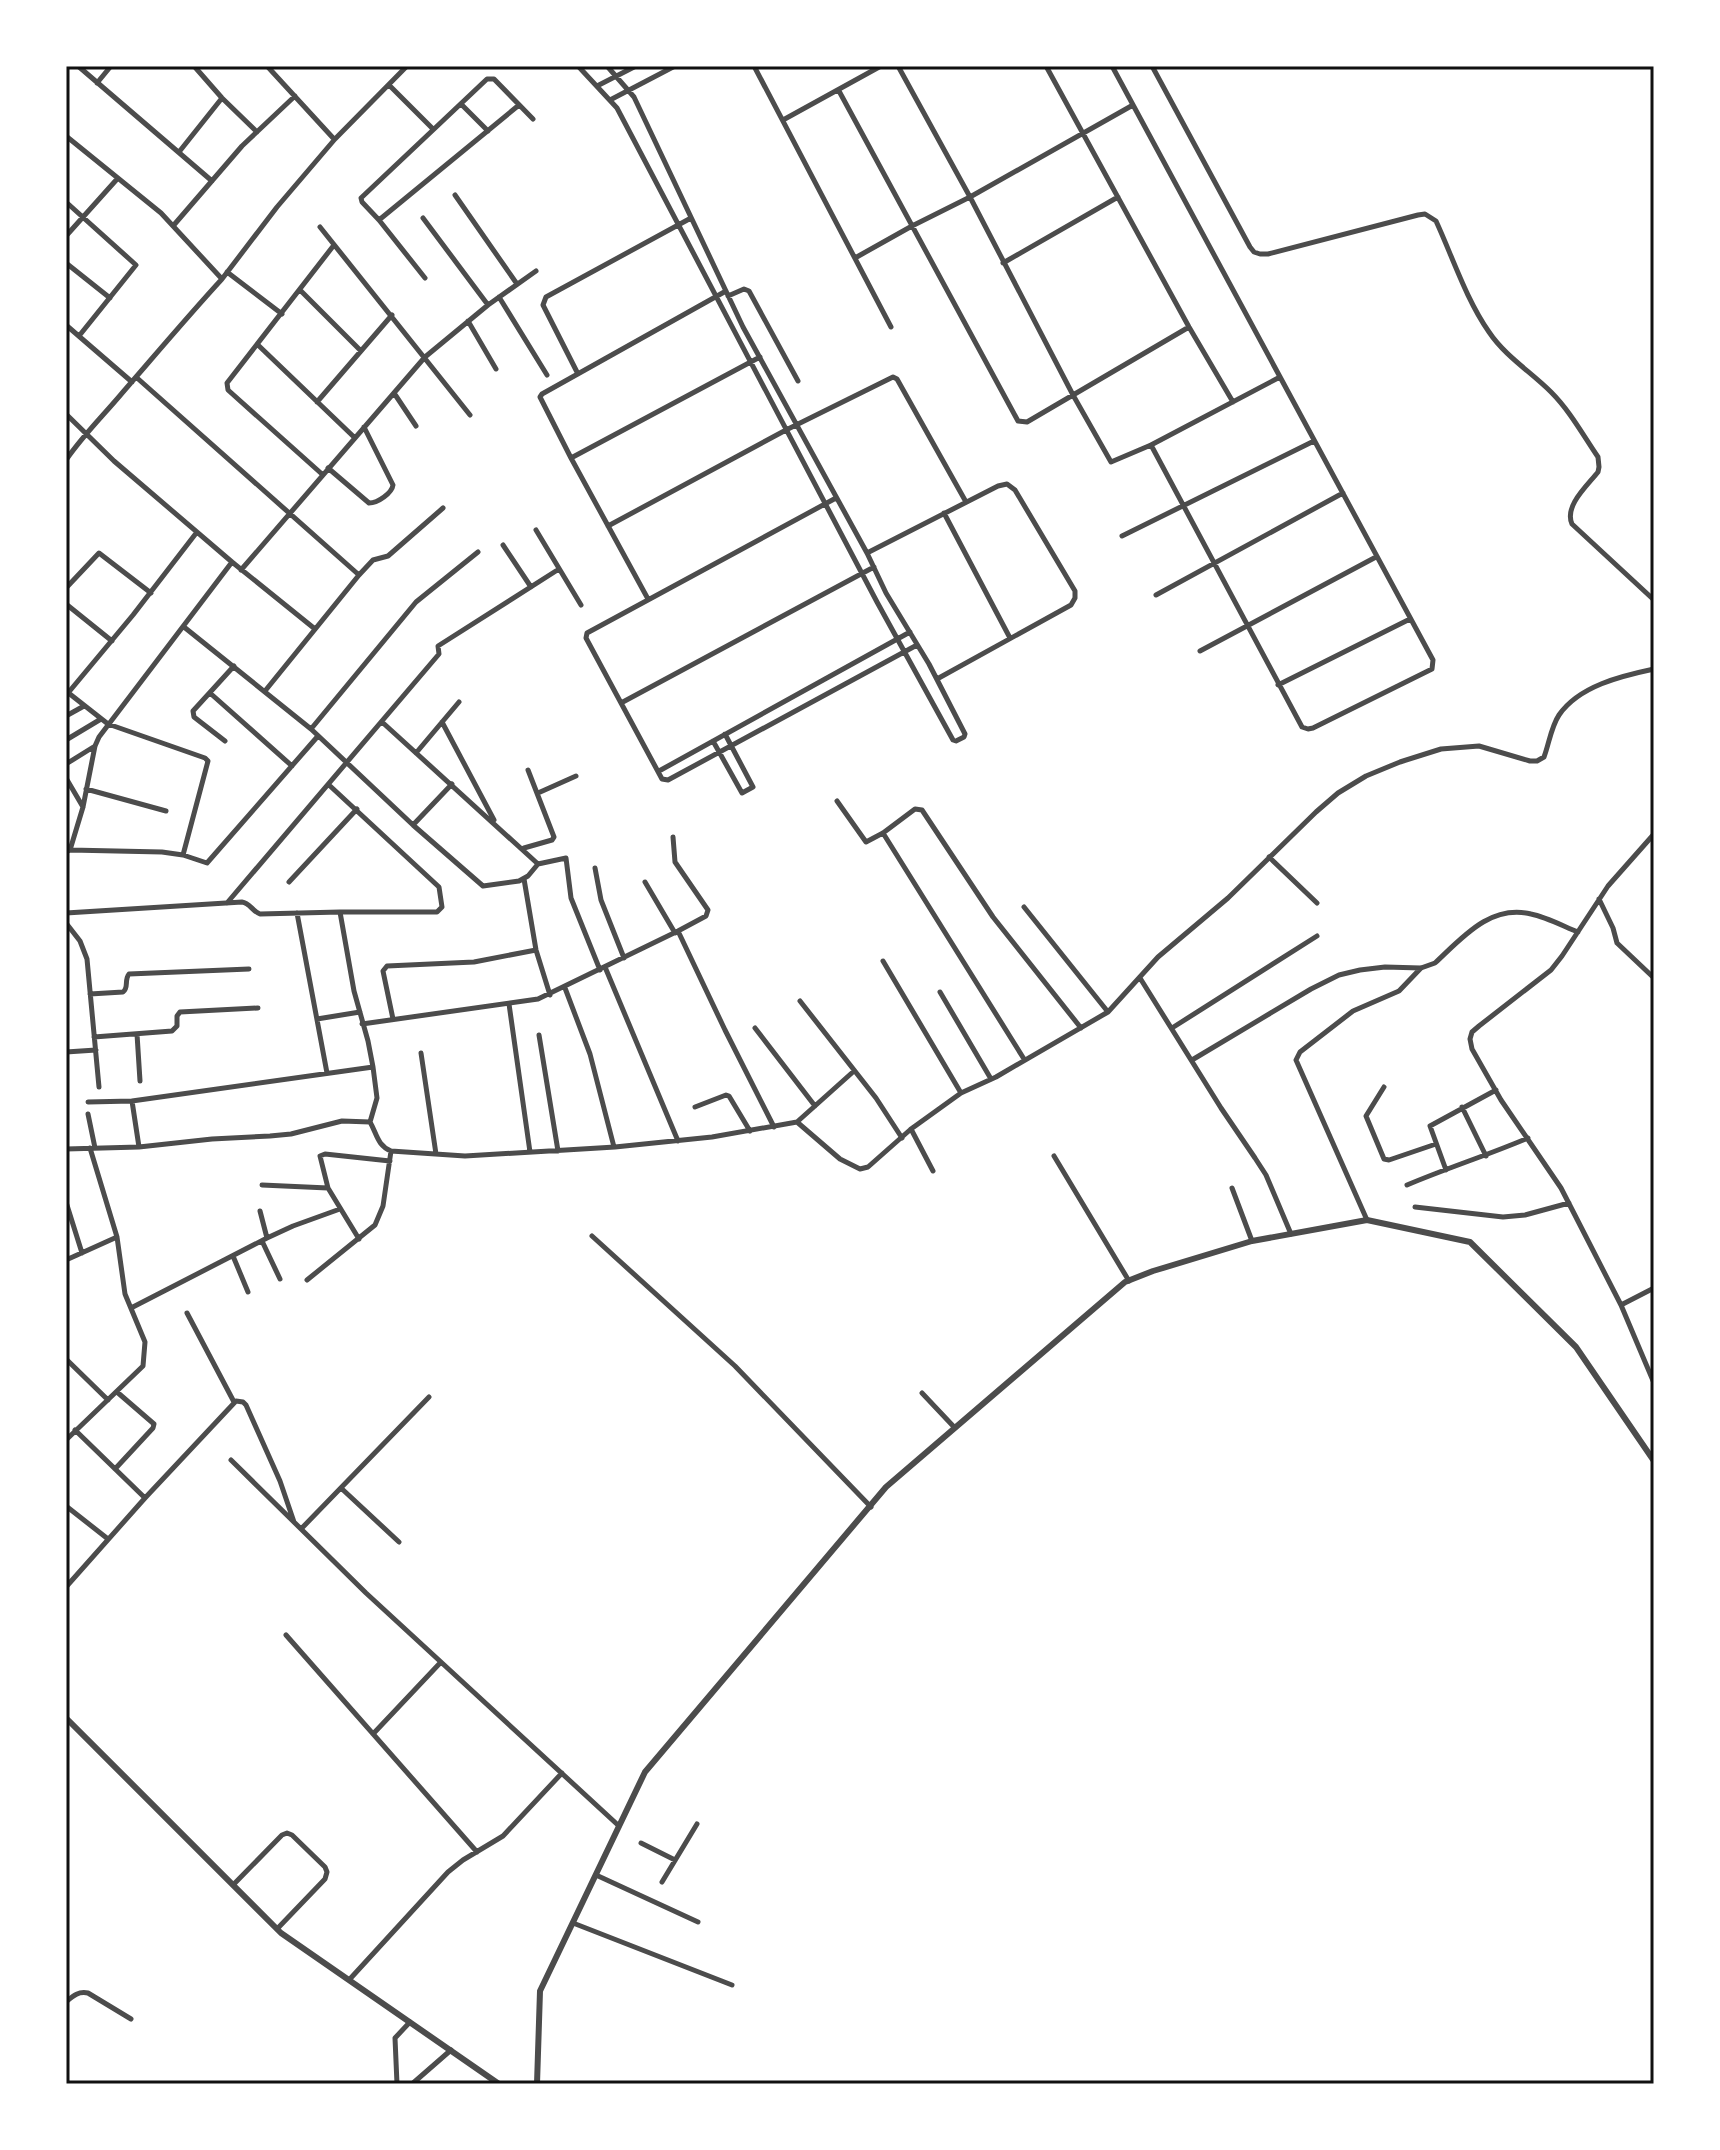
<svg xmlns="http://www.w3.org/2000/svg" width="1720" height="2150" font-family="'Space Grotesk',sans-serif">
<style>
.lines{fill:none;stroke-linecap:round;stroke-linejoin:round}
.minor{stroke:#4c4c4c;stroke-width:5}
.tertiary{stroke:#4c4c4c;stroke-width:6}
.neatline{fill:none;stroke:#111;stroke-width:3}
</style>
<rect width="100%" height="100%" fill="#fff"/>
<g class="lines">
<path class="minor" d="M 78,66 L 212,181
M 194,66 L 222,98 L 257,132
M 267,66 L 334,139
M 578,66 L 617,108 L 877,602 L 953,740 L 956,741 L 964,737 L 965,734 L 929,664 L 886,593 L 867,553 L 743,327 L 634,97 L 607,66
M 754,66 L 891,327
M 898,66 L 970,197 L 1073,395 L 1111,462 L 1151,445 L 1280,377
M 1046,66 L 1189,327 L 1233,402
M 1112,66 L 1433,660 L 1432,669 L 1313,728 L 1308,729 L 1302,727 L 1151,445
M 1152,66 L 1250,247 L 1254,252 L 1260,254 L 1268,254 L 1418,215 L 1425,214 L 1436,221 C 1453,258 1466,299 1489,332 C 1505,356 1531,372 1551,392 C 1570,411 1583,435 1598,457 L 1599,467 L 1598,472 C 1587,486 1564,506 1572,524 L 1654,600
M 97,83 L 111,66
M 389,85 L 433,129
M 597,86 L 636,66
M 839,91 L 1018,421 L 1027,422 L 1189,327
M 610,100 L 675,66
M 461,104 L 488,131
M 783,120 L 881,66
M 66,136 L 161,213 L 222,279 C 188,316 156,354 123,392 C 103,416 84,434 66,460
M 179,152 L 222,98
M 455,195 L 517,284
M 66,202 L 136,265 L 79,336
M 423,218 L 488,305
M 379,220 L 519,105
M 173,226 L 242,146 L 295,96
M 320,227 L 470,415
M 66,236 L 118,178
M 855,258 L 912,226 L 970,197 L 1133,105
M 66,263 L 110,298
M 1003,263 L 1118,197
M 227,272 L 282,314
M 425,278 L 379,220 L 362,202 L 361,198 L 487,79 L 494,79 L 533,119
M 222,279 L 277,207 L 335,139 L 407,66
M 300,290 L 361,351
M 728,296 L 744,289 L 749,291 L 798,381
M 499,297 L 547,375
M 468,321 L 496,369
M 66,325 L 132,382
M 258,345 L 355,438
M 578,374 L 543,305 L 546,297 L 691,218
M 136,377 L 359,575
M 394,393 L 416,426
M 317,402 L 392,315
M 66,414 L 114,461 L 232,562 L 99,737 L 95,746 L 83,807 L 70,850 L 66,852
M 571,458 L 760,357
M 328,468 L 369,503 C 378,503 392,493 393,485 L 364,427
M 323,475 L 228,390 L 227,383 L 334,245
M 836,498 L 587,633 L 586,638 L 662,779 L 668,780 L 917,645
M 944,513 L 1010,638
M 608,526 L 786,430 L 893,377 L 897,379 L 966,502
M 536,530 L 581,605
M 1122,536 L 1314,441
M 503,545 L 531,587
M 867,553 L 998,486 L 1007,484 L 1015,490 L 1075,591 L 1075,598 L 1071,605 L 937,679
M 232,562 L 315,629
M 241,570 L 425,357 L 488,305 L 536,271
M 66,588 L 99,553 L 151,593
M 1156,595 L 1343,493
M 648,599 L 571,458 L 540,397 L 542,394 L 726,291
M 66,604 L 112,641
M 184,627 L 311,729 L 413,825 L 483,886 L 519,881 L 528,876 L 538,864 L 566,858 L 571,898 L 600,970
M 1200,651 L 1376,557
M 1278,685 L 1410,619
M 66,691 L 108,724 L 205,758 L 208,761 L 183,855
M 265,691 L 359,575 L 373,560 L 388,556 L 443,508
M 68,693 L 133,615 L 197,532
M 210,693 L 292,766
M 621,703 L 874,567
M 66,716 L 84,706
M 382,722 L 538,864
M 442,722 L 494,820
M 311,729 L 416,602 L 478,552
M 66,740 L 101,719
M 225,741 L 194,717 L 193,711 L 234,666
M 713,741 L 742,793 L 753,787 L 725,734
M 416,753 L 459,702
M 66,764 L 95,746
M 659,771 L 910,632
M 66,778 L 83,807
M 329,785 L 439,887 L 442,907 L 437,912 L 340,912 L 354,991 L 368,1041 L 373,1067 L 377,1098 L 370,1122
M 86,789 L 166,811
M 538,793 L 576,776
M 837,801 L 866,842 L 883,833 L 915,809 L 922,810 L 993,917 L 1081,1028
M 413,825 L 452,784
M 883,833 L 1024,1059
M 1654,834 L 1608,886 L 1562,956 L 1551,970 L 1479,1026 L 1472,1032 L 1470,1039 L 1472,1049 L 1501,1100 L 1561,1188 L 1621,1305 L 1654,1383
M 524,848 L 552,840 L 554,837 L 528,770
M 70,850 L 162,852 L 183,855 L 207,863 L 318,736
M 1269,857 L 1317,903
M 595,868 L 601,900 L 624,958
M 524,879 L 536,950 L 550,995
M 289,882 L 357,809
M 645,882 L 675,933
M 1599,899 L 1613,928 L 1617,943 L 1654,978
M 227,903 L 439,654 L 438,646 L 559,569
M 1024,907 L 1108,1012
M 66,913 L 242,902 C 250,903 252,911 260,914 L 340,912
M 297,913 L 327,1073
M 66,923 L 80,941 L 87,959 L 99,1087
M 678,931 L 725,1030 L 774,1127
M 883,961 L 961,1093
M 605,967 L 678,1141
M 1140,978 L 1221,1108 L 1255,1158 L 1266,1175 L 1291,1234
M 565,988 L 590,1054 L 614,1147
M 940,992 L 991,1079
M 90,994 L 123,992 C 129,988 124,980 129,974 L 249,969
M 800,1001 L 876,1098 L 902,1138
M 509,1004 L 530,1152
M 317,1019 L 360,1012
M 393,1019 L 383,971 L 387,966 L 474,962 L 536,950
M 362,1024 L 538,999 L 678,931 L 706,916 L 708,910 L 675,862 L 673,837
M 755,1028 L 815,1106
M 1172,1028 L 1317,936
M 137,1034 L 140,1081
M 539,1035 L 558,1151
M 94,1037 L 172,1031 L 177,1026 L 177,1016 L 180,1012 L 258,1008
M 66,1052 L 96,1050
M 421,1053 L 436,1154
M 1192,1060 L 1311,989 L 1339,975 L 1360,970 L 1385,967 L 1421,968 L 1435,963 C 1462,938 1490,904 1531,914 C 1546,917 1563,926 1578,932
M 1384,1087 L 1366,1116 L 1384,1159 L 1389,1160 L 1436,1144
M 132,1101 L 139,1147
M 88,1102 L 132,1101 L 373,1067
M 695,1107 L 726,1095 L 729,1096 L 750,1131
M 1462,1107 L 1486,1156
M 88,1114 L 95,1148
M 797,1122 L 854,1071
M 911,1129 L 933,1171
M 66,1149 L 139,1147 L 212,1139 L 270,1136 L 291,1134 L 342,1121 L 370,1122 C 377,1134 377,1145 391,1151 L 465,1156 L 615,1147 L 712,1137 L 797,1122 L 840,1159 L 860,1169 L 868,1167 L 911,1129 L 961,1093 L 996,1077 L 1108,1012 L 1158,957 L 1228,898 L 1316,812 L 1338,793 L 1366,776 L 1400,762 L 1441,749 L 1479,746 L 1530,761 L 1537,761 L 1544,757 C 1549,744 1551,727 1559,715 C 1579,686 1621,676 1654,669
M 1054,1156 L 1129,1281
M 1446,1170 L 1430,1126 L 1496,1090
M 262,1185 L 328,1188
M 1407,1185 C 1447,1168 1488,1155 1528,1138
M 1232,1188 L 1252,1241
M 66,1202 L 82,1253
M 1415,1207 L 1503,1217 L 1525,1215 L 1569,1203
M 260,1211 L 267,1238
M 1367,1220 L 1296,1060 L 1300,1052 L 1353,1011 L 1399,991 L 1421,968
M 592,1236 L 735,1366 L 871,1507
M 359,1239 L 328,1188 L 320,1156 L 325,1154 L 390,1161
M 262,1241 L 280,1279
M 233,1256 L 248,1292
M 66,1260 L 117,1237 L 90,1148
M 307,1280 L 375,1225 L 383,1206 L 391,1151
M 1621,1305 L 1654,1288
M 131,1308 L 267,1238 L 293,1226 L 340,1209
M 187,1313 L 234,1402
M 66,1359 L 108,1400
M 922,1393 L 955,1428
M 75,1430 L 145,1498
M 66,1440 L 143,1366 L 145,1342 L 125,1294 L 117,1237
M 231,1460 L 366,1593 L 619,1826
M 115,1469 L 153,1428 L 154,1424 L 117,1392
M 341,1488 L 399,1542
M 66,1506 L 108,1539
M 301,1529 L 429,1397
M 66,1587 L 145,1498 L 236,1401 L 243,1402 L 246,1405 L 280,1481 L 294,1522
M 286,1635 L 477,1852
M 373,1734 L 441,1662
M 641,1843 L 675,1860
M 596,1875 L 698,1922
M 662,1882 L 697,1824
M 233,1885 L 282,1835 L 287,1833 L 292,1835 L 325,1867 L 327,1872 L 325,1879 L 277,1929
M 573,1923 L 732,1985
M 349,1980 L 448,1872 L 463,1860 L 503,1836 L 562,1773
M 66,2002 C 73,1996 78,1991 88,1993 L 131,2019
M 397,2084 L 395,2038 L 410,2022
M 412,2084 L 451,2050"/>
<path class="tertiary" d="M 66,1718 L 281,1933 L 499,2084
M 537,2084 L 540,1991 L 645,1772 L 886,1487 L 1125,1282 L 1153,1271 L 1252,1241 L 1367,1220 L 1470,1242 L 1576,1347 L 1654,1461"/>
</g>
<rect width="1720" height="2150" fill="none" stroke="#ffffff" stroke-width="136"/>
<rect x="68" y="68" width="1584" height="2014" class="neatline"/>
</svg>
